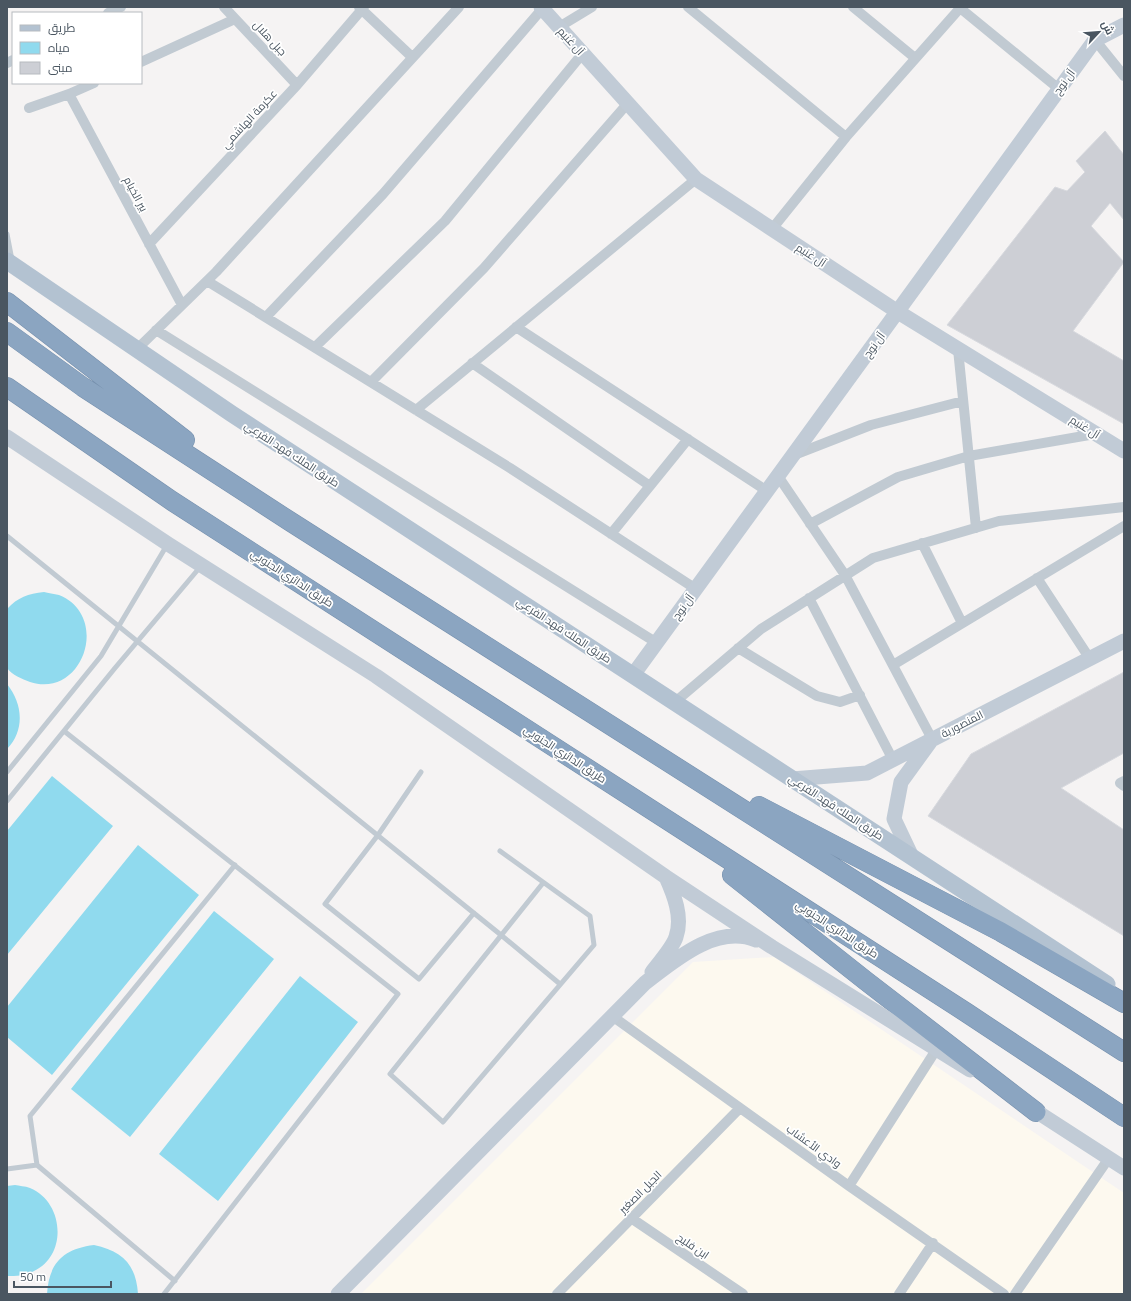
<svg xmlns="http://www.w3.org/2000/svg" width="1131" height="1301" font-family="'Titillium Web',Cairo,sans-serif">
<style>
.commercial{fill:#fdf9ef}
.water{fill:#90daee}
.building{fill:#cdcfd5;stroke:#d7d9de}
.lines{fill:none;stroke-linecap:round;stroke-linejoin:round}
.highway-casing{stroke:#7690ad;stroke-width:20}
.lane{stroke:#c1cad2;stroke-width:5}
.street{stroke:#c1cad2;stroke-width:10}
.secondary{stroke:#c1cbd6;stroke-width:15}
.primary{stroke:#b3c2d1;stroke-width:17}
.highway{stroke:#8ba5c1;stroke-width:19}
.labels{text-anchor:middle;stroke-width:3.5;stroke-linejoin:round;paint-order:stroke}
.street-label{font-size:11px;fill:#4a5661;stroke:#fff}
</style>
<rect width="100%" height="100%" fill="#f5f3f3"/>
<path class="commercial" d="M 774,957 L 1124,1193 L 1124,1294 L 361,1294 L 693,962 Z"/>
<path class="water" d="M 44,592 C 48,593 54,594 59,595 C 111,616 83,699 30,682 C 22,679 12,675 7,668 L 7,609 C 18,597 28,594 44,592 Z
M 7,684 C 23,704 25,730 7,749 Z
M 52,776 L 113,826 L 7,955 L 7,831 Z
M 138,845 L 199,895 L 52,1075 L 7,1037 L 7,1007 Z
M 214,911 L 274,959 L 130,1137 L 71,1089 Z
M 300,976 L 358,1022 L 218,1201 L 159,1154 Z
M 15,1185 C 19,1186 25,1186 30,1188 C 64,1202 68,1255 34,1271 C 25,1276 16,1276 7,1276 L 7,1186 Z
M 94,1245 C 122,1251 136,1264 138,1294 L 47,1294 C 49,1263 63,1249 94,1245 Z"/>
<path class="building" d="M 1105,131 L 1124,155 L 1124,220 L 1110,203 L 1091,226 L 1124,262 L 1073,331 L 1124,361 L 1124,424 L 947,325 L 1055,187 L 1067,191 L 1085,172 L 1076,161 Z
M 1124,672 L 1124,753 L 1061,788 L 1124,830 L 1124,936 L 928,816 L 971,754 Z"/>
<g class="lines">
<defs>
<path id="highway" d="M 7,302 L 185,440
M 7,332 L 83,387 L 291,522 L 1124,1052
M 7,387 L 172,501 L 967,1013 L 1124,1117
M 759,806 L 1001,932 L 1124,1003
M 732,875 L 866,981 L 1036,1112"/>
</defs>
<use href="#highway" class="highway-casing"/>
<path class="lane" d="M 7,234 L 12,260
M 7,536 L 501,935 L 560,984
M 64,731 L 398,994 L 164,1294
M 7,772 L 101,656 L 167,545
M 421,772 L 378,835 L 325,904 L 419,979 L 474,913
M 7,801 L 115,668 L 201,566
M 500,851 L 590,916 L 594,945 L 443,1122 L 390,1074 L 543,883
M 37,1165 L 30,1116 L 235,865
M 7,1169 L 37,1165 L 175,1281"/>
<path class="street" d="M 224,7 L 297,85
M 359,7 L 412,57
M 688,7 L 846,137
M 853,7 L 915,58
M 960,8 L 1059,89
M 108,13 L 121,7
M 559,27 L 592,7
M 1095,40 L 1124,76
M 141,62 L 235,19
M 7,63 L 13,60
M 69,94 L 182,305
M 29,108 L 69,94 L 94,83
M 772,229 L 846,137 L 961,7
M 149,244 L 297,85 L 364,7
M 207,281 L 510,468 L 696,589
M 266,317 L 383,194 L 542,9
M 516,327 L 767,491
M 156,330 L 657,643
M 315,347 L 445,221 L 583,53
M 958,349 L 976,528
M 136,350 L 216,272 L 459,7
M 472,363 L 650,486
M 371,382 L 484,268 L 628,103
M 416,410 L 696,179
M 794,455 L 871,425 L 963,401
M 778,476 L 845,575 L 932,739
M 810,524 L 898,477 L 969,456 L 1095,434
M 611,534 L 688,439
M 922,543 L 962,623
M 1037,578 L 1090,659
M 809,598 L 893,760
M 738,648 L 817,696 L 840,702 L 860,695
M 893,665 L 1124,526
M 675,702 L 761,629 L 873,558 L 999,521 L 1124,507
M 1124,781 L 1120,783 L 1124,786
M 612,1016 L 849,1186 L 1004,1294
M 849,1186 L 936,1050
M 631,1218 L 743,1294
M 557,1294 L 740,1108
M 899,1294 L 933,1243
M 1015,1294 L 1109,1158"/>
<path class="secondary" d="M 541,7 L 696,179 L 898,312 L 1124,451
M 7,437 L 168,544 L 376,676 L 666,877 L 772,947 L 970,1070
M 633,675 L 1095,40 L 1124,25
M 792,779 L 867,773 L 1124,641
M 912,857 L 894,819 L 901,782 L 930,742
M 652,972 C 659,963 673,947 676,937 C 683,917 674,895 666,877
M 1028,1106 L 1124,1168
M 338,1294 L 645,983 C 675,960 716,924 756,940"/>
<path class="primary" d="M 7,261 L 232,414 L 1107,984"/>
<use href="#highway" class="highway"/>
</g>
<g class="labels">
<g class="street-label">
<text transform="translate(270 38) rotate(47)" y="4">جبل هلال</text>
<text transform="translate(571 41) rotate(48)" y="4">آل غنيم</text>
<text transform="translate(1064 82) rotate(-54)" y="4">آل نوح</text>
<text transform="translate(249 119) rotate(-47)" y="4">عكرمة الهاشمي</text>
<text transform="translate(136 194) rotate(62)" y="4">بير الخيام</text>
<text transform="translate(811 255) rotate(33)" y="4">آل غنيم</text>
<text transform="translate(874 345) rotate(-54)" y="4">آل نوح</text>
<text transform="translate(1085 427) rotate(32)" y="4">آل غنيم</text>
<text transform="translate(292 454) rotate(33)" y="4">طريق الملك فهد الفرعي</text>
<text transform="translate(292 578) rotate(33)" y="4">طريق الدائري الجنوبي</text>
<text transform="translate(683 607) rotate(-54)" y="4">آل نوح</text>
<text transform="translate(564 630) rotate(33)" y="4">طريق الملك فهد الفرعي</text>
<text transform="translate(962 724) rotate(-27)" y="4">المنصورية</text>
<text transform="translate(565 754) rotate(33)" y="4">طريق الدائري الجنوبي</text>
<text transform="translate(836 807) rotate(33)" y="4">طريق الملك فهد الفرعي</text>
<text transform="translate(837 929) rotate(33)" y="4">طريق الدائري الجنوبي</text>
<text transform="translate(814 1146) rotate(36)" y="4">وادي الأعشاب</text>
<text transform="translate(640 1192) rotate(-45)" y="4">الجبل الصغير</text>
<text transform="translate(693 1246) rotate(34)" y="4">ابن فليح</text>
</g>
</g>
<rect width="1131" height="1301" fill="none" stroke="#4a5661" stroke-width="16"/>
<rect x="12" y="12" width="130" height="72" fill="#ffffff" stroke="#b7bbc0"/>
<rect x="20" y="25" width="20" height="6" fill="#b3c2d1" stroke="#b7bbc0"/>
<text x="48" y="32" font-size="12" fill="#4a5661">طريق</text>
<rect x="20" y="42" width="20" height="12" fill="#90daee" stroke="#b7bbc0"/>
<text x="48" y="52" font-size="12" fill="#4a5661">مياه</text>
<rect x="20" y="62" width="20" height="12" fill="#cdcfd5" stroke="#b7bbc0"/>
<text x="48" y="72" font-size="12" fill="#4a5661">مبنى</text>
<g transform="translate(1099 32) rotate(64)" stroke="#ffffff" stroke-width="3" paint-order="stroke">
<path d="M0-3L7 15L0 10L-7 15Z" fill="#4a5661"/>
<text y="-6" font-size="11" font-weight="bold" text-anchor="middle" fill="#4a5661">ش</text>
</g>
<path d="M14 1281v6h97v-6" fill="none" stroke="#4a5661" stroke-width="2"/>
<text x="20" y="1281" font-size="12" fill="#4a5661" stroke="#ffffff" stroke-width="3" paint-order="stroke">50 m</text>
</svg>
